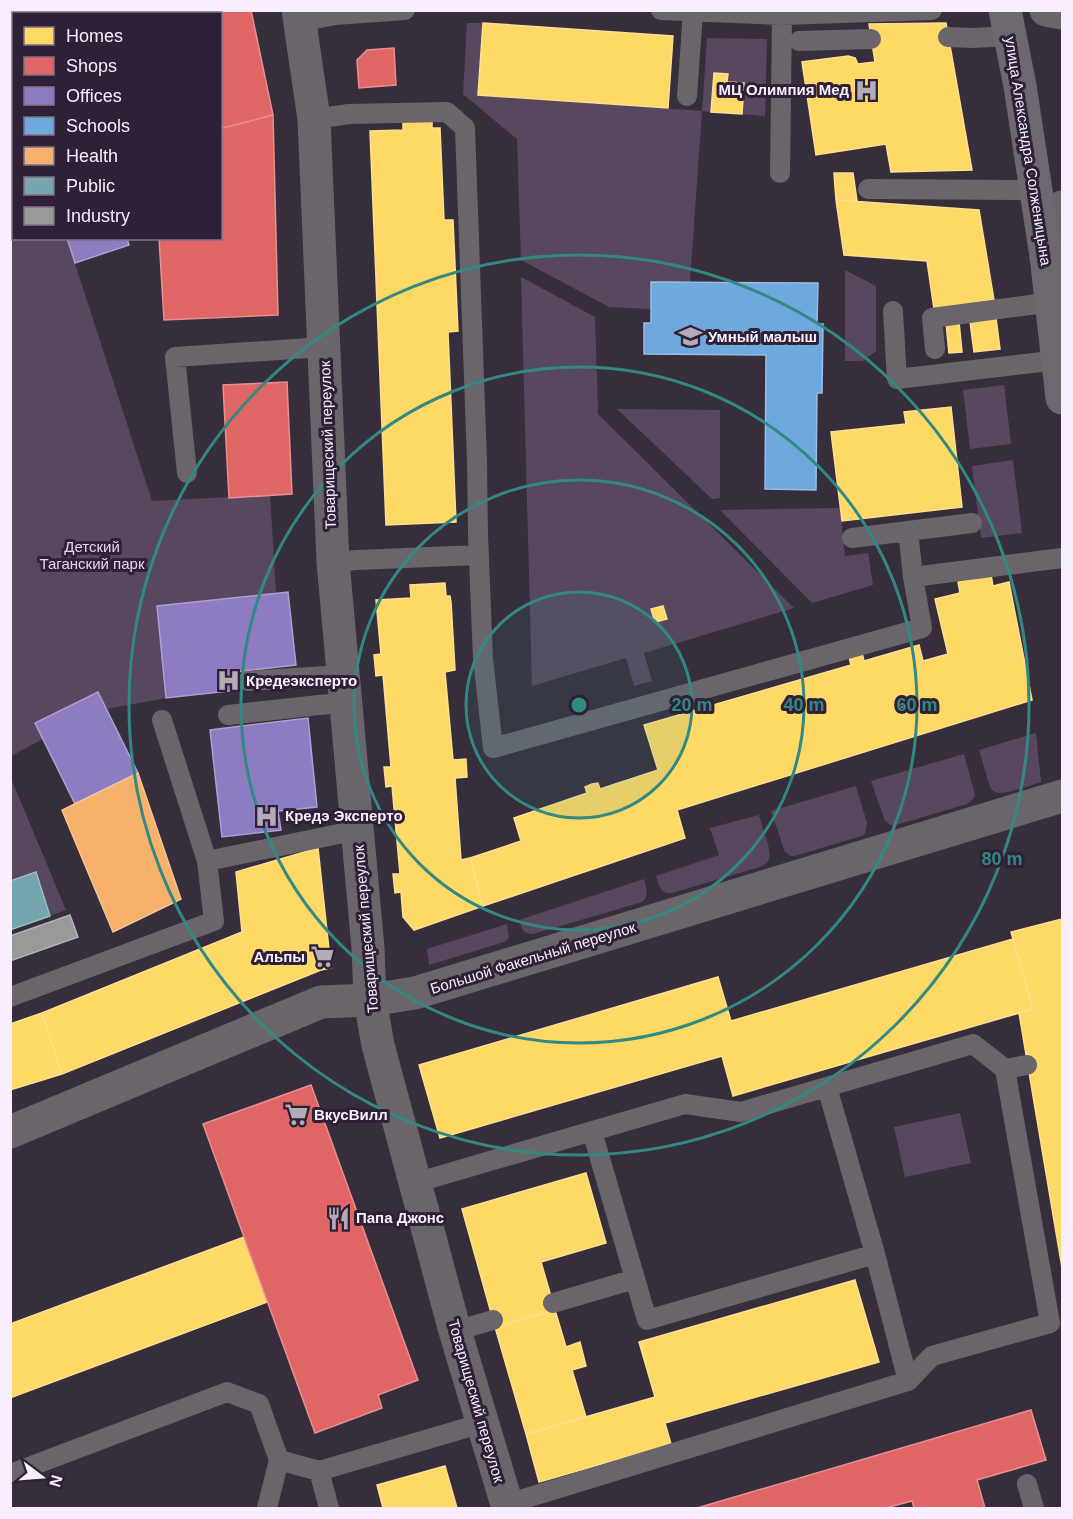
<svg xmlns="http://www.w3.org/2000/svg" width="1073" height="1519" font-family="Helvetica,sans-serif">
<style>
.green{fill:#58485f}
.homes{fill:#ffd966;stroke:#fddf93;stroke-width:1.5}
.shops{fill:#e06666;stroke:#e78f93;stroke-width:1.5}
.offices{fill:#8e7cc3;stroke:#ae9ed4;stroke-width:1.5}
.schools{fill:#6fa8dc;stroke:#98bde6;stroke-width:1.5}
.health{fill:#f6b26b;stroke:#f7c497;stroke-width:1.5}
.public{fill:#76a5af;stroke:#9dbbc6;stroke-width:1.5}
.industry{fill:#999;stroke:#b6b2b7;stroke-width:1.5}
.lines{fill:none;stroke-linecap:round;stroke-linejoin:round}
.service{stroke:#69656b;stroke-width:20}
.minor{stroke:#69656b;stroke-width:33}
.tertiary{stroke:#69656b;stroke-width:33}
.secondary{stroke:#6d686f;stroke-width:33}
.ring{fill:none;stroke:#328883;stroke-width:3}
.labels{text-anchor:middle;stroke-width:6;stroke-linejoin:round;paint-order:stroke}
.poi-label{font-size:15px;font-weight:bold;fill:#f8eefd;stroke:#2e2036;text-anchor:start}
.street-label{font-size:15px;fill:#f8eefd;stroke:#2e2036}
.park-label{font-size:15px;fill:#ead0f7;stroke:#2e2036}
.centre{fill:#328883;stroke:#2e2036;stroke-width:3}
.ring-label{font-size:18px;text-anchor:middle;font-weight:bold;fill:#328883;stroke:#2e2036;stroke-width:6;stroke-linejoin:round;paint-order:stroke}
</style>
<rect width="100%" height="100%" fill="#372e3b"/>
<path class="green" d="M 467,23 L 483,23 L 478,95 L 702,111 L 707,38 L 767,39 L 765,116 L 742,114 L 727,82 L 728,74 L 715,73 L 711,112 L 702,111 L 690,282 L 651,282 L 651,309 L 609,307 L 521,260 L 517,139 L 463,94 Z
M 10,71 L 14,80 L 14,238 L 67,239 L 152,501 L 270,495 L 276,593 L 157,606 L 166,698 L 107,709 L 98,692 L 35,723 L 43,739 L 11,756 Z
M 845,270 L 876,286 L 876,351 L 863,361 L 845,361 Z
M 521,277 L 595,317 L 598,414 L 794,608 L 644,653 L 652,681 L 634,686 L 626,658 L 532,686 Z
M 1004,385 L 1011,444 L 970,449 L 963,390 Z
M 617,409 L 720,410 L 720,498 L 712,499 Z
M 1013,460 L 1022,533 L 981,538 L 972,466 Z
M 840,508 L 845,556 L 868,553 L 873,585 L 812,603 L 720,510 Z
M 1036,733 L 1041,782 C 1031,785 1004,796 995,792 C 991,790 991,788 989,784 L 979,750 Z
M 964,754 L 975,795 L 973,799 L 967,804 L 896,825 L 892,826 L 885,821 L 871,781 Z
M 10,776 L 66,910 L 11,930 L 10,930 Z
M 856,786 L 867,823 L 865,834 L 861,836 L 795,856 L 791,856 L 785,852 L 771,811 Z
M 759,815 C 761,825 772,849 769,858 C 768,863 766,863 763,866 L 672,893 C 660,894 659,884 656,876 L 719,855 L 710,828 Z
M 644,879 C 646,888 650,895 642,902 L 533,934 C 523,934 522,929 519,920 Z
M 507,924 L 509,938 L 504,942 L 429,965 L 427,949 Z
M 960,1113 L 971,1163 L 905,1177 L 894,1127 Z"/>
<path class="homes" d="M 483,23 L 673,36 L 668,108 L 478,95 Z
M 946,23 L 972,170 L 891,172 L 886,144 L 816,155 L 802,62 L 848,56 L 855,58 L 858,64 L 875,62 L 869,24 Z
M 714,73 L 728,74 L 727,82 L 744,83 L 742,114 L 711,112 Z
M 432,119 L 432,128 L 440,128 L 444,220 L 453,220 L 458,331 L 448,332 L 456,522 L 386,525 L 370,131 L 403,130 L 403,121 Z
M 834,173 L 853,173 L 857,201 L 836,200 Z
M 836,200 L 979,210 L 994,300 L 934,309 L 927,261 L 844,255 Z
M 996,318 L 1000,349 L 974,352 L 970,322 Z
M 959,322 L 962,352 L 949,353 L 946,323 Z
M 951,407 L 962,507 L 842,521 L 831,432 L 906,424 L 904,412 Z
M 991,575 L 993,586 L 1009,582 L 1032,700 L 677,810 L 685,838 L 483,906 L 470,858 L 521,841 L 514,818 L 587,793 L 585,787 L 592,784 L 598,783 L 600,789 L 658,770 L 644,725 L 851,665 L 849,657 L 862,653 L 864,661 L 919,645 L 923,661 L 948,654 L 935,599 L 960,593 L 958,582 Z
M 445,583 L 446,596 L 450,596 L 451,602 L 455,670 L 445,672 L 453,760 L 466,759 L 467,777 L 455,778 L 461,860 L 470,858 L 483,906 L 414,930 L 403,917 L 401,892 L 395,893 L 393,874 L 400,874 L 392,786 L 386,787 L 384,767 L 391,767 L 383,675 L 376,676 L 374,655 L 381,654 L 376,600 L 411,598 L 410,585 Z
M 663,606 L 667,619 L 655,622 L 651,609 Z
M 318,848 L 331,968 L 321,970 L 62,1074 L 42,1013 L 242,932 L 236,872 Z
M 1062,919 L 1062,1268 L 1019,1013 L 1033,1009 L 1011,932 Z
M 1013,939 L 1033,1009 L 733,1096 L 722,1056 L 440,1138 L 419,1065 L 718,977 L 731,1021 Z
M 42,1013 L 62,1074 L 10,1090 L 10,1024 Z
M 586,1173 L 606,1243 L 541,1262 L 555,1310 L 495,1327 L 462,1209 Z
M 244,1237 L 267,1302 L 10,1398 L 10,1324 Z
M 855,1280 L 879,1362 L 665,1423 L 671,1444 L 539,1482 L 526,1434 L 655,1397 L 639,1342 Z
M 555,1310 L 566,1347 L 580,1342 L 586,1366 L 572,1370 L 586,1417 L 526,1434 L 495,1327 Z
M 445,1466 L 457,1508 L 383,1508 L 377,1485 Z"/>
<path class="shops" d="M 144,10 L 251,10 L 273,115 L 223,128 L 220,127 L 220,14 L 131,14 Z
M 394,48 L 396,85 L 359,88 L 357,60 L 367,50 Z
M 273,115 L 278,315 L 164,320 L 159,238 L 220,238 L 220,127 L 223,128 Z
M 287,382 L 292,494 L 229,498 L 223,385 Z
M 311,1085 L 418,1380 L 378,1395 L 382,1408 L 315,1433 L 203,1124 Z
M 1031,1410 L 1046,1460 L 977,1480 L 985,1508 L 914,1508 L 912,1501 L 886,1508 L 697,1508 Z"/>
<path class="offices" d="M 28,10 L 49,10 L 50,14 L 19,14 Z
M 14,15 L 14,80 L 10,71 L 10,16 Z
M 67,238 L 127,238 L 129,245 L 75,263 Z
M 288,592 L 296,665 L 235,672 L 237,690 L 166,698 L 157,606 Z
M 98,692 L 138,773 L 75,804 L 35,723 Z
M 308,718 L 317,807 L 278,811 L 281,830 L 222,837 L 210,730 Z"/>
<path class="schools" d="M 651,282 L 818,283 L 817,324 L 823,324 L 822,393 L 817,393 L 816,490 L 765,489 L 766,355 L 644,354 L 644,323 L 651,323 Z"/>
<path class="health" d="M 138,773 L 181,899 L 113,932 L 62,810 Z"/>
<path class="public" d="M 36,872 L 50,916 L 10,930 L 10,881 Z"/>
<path class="industry" d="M 70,915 L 78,937 L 10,961 L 10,936 Z"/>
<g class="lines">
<path class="service" d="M 80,10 L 80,14
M 661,10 L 782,15 L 932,10
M 300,22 L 335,15 L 405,10
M 948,37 L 972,38 L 1010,36
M 799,41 L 871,39
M 687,96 L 693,12
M 314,119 L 349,114 L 447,112 L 465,128 L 477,461 L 478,535 L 483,659 L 493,748 L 922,628 L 913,577 L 1062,558
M 780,173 L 782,15
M 868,189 L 1036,190
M 893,311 L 897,379 L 1058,360
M 935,349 L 932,318 L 1052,302
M 187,473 L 175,357 L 323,347
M 908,531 L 913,577
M 852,538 L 972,523
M 333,562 L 357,560 L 478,555
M 248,681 L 342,675
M 228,715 L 319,705 L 345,703
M 162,720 L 207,861
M 10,997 L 214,921 L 207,861 L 358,830
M 592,1131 L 647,1320 L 875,1254 L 827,1087
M 415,1183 L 685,1104 L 741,1112 L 973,1044 L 1005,1069
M 875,1254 L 908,1381
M 553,1303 L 635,1279
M 455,1331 L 493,1320
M 319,1471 L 329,1508
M 10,1474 L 227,1392 L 259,1404 L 279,1460 L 319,1471 L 483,1423
M 1027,1484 L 1034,1508
M 507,1504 L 908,1381 L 932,1356 L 1050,1323 L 1005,1069 L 1027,1065
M 267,1508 L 279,1460"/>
<path class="minor" d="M 1046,10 L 1062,13
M 1046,256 L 1062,207
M 10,1132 L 321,1002 L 370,1000 L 415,993 L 1062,796"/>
<path class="tertiary" d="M 298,10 L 314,119 L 333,562 L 368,948 L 370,1000 L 378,1045 L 455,1331 L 508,1508"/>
<path class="secondary" d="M 1005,10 L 1020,86 L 1046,256 L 1062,398"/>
</g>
<circle cx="579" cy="705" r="113" fill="#328883" fill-opacity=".12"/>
<g class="ring">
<circle cx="579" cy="705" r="113"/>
<circle cx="579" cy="705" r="225"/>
<circle cx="579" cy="705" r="338"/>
<circle cx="579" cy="705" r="450"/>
</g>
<defs>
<symbol id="hospital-bare" viewBox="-9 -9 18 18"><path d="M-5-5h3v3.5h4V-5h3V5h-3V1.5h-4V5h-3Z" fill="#b4abb9" stroke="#2e2036" stroke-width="2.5" paint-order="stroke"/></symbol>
<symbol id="school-bare" viewBox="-9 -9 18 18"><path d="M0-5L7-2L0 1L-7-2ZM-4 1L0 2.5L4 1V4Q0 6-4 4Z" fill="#b4abb9" stroke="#2e2036" stroke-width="2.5" paint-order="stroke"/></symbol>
<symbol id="supermarket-bare" viewBox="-9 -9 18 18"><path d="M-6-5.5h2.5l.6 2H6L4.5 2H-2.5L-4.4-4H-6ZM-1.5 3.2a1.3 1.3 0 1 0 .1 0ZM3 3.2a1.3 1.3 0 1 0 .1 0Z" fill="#b4abb9" stroke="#2e2036" stroke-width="2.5" paint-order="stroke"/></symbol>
<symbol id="restaurant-bare" viewBox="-9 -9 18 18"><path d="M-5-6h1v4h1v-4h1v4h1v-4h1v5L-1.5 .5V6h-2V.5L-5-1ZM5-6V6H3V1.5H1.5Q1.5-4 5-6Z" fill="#b4abb9" stroke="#2e2036" stroke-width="2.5" paint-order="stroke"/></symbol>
</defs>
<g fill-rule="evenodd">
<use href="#hospital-bare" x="850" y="74" width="33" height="33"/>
<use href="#school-bare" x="674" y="320" width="33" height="33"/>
<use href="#hospital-bare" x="212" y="664" width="33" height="33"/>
<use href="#hospital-bare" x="250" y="800" width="33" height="33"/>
<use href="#supermarket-bare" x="306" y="940" width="33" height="33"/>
<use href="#supermarket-bare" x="280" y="1098" width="33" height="33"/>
<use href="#restaurant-bare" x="322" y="1202" width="33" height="33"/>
</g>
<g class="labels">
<g class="poi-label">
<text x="849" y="95" text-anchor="end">МЦ Олимпия Мед</text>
<text x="708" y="342">Умный малыш</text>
<text x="246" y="686">Кредеэксперто</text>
<text x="285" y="821">Кредэ Эксперто</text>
<text x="305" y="962" text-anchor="end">Альпы</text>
<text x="314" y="1120">ВкусВилл</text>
<text x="356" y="1223">Папа Джонс</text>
</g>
<g class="street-label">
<text transform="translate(1028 151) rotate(81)" y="5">улица Александра Солженицына</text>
<text transform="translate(328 445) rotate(-92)" y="5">Товарищеский переулок</text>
<text transform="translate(366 929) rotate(-95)" y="5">Товарищеский переулок</text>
<text transform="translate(533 958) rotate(-17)" y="5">Большой Факельный переулок</text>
<text transform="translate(476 1401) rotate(74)" y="5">Товарищеский переулок</text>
</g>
<g class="park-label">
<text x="92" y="552">Детский<tspan x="92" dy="17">Таганский парк</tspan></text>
</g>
</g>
<circle cx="579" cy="705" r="9" class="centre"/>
<g class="ring-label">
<text x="692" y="711">20 m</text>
<text x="804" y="711">40 m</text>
<text x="917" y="711">60 m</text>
<text x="1002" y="865">80 m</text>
</g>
<rect width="1073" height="1519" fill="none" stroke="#f8eefd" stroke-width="24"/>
<rect x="12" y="12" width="210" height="228" fill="#2e2036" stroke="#7f7286" stroke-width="1.5"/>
<rect x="24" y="27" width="30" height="18" fill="#ffd966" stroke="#7f7286" stroke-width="1.5"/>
<text x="66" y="42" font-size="18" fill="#f8eefd">Homes</text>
<rect x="24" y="57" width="30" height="18" fill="#e06666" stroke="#7f7286" stroke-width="1.5"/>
<text x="66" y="72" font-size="18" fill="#f8eefd">Shops</text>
<rect x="24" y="87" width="30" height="18" fill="#8e7cc3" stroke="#7f7286" stroke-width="1.5"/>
<text x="66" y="102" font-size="18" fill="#f8eefd">Offices</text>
<rect x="24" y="117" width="30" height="18" fill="#6fa8dc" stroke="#7f7286" stroke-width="1.5"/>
<text x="66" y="132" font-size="18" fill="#f8eefd">Schools</text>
<rect x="24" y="147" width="30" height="18" fill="#f6b26b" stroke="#7f7286" stroke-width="1.5"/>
<text x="66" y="162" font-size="18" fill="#f8eefd">Health</text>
<rect x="24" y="177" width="30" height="18" fill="#76a5af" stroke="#7f7286" stroke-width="1.5"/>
<text x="66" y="192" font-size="18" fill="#f8eefd">Public</text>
<rect x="24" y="207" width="30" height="18" fill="#999999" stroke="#7f7286" stroke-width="1.5"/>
<text x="66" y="222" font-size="18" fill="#f8eefd">Industry</text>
<g transform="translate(42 1477) rotate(106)" stroke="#2e2036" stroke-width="4.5" paint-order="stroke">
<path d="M0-4.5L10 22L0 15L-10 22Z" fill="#f8eefd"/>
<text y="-9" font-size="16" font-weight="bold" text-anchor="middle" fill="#f8eefd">N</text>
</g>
</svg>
